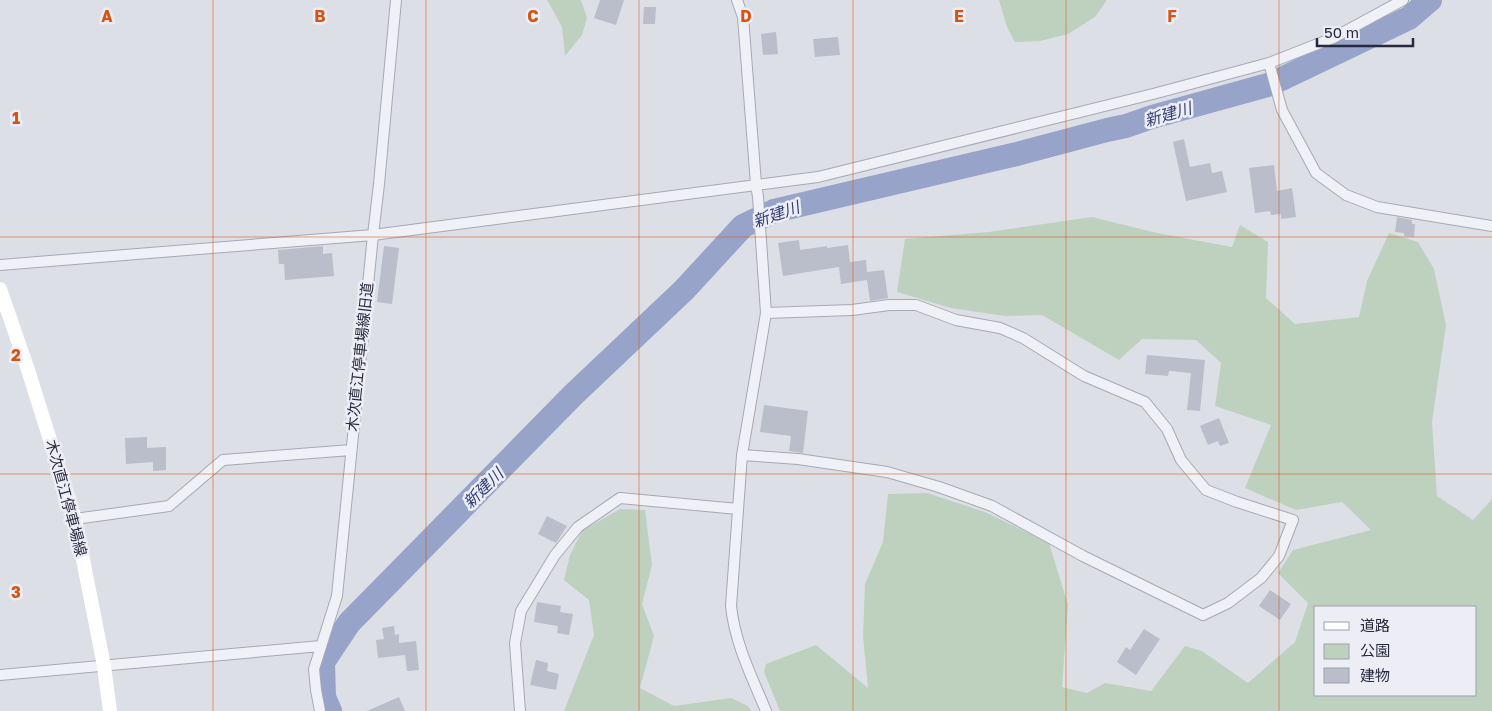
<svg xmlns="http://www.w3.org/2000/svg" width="1492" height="711" font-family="'Golos Text','Noto Sans JP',sans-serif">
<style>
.green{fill:#bed1be;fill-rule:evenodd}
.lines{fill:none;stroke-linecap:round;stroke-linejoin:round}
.river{stroke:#97a3c8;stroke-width:24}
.building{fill:#babdca}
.street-casing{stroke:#a6a8b4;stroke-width:12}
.street{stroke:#f0f1f6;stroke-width:10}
.secondary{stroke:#fff;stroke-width:14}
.grid{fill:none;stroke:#d55411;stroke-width:1;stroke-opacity:0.55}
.labels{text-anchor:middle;stroke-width:5;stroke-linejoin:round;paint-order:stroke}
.street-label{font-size:15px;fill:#27293e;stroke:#edeef5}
.water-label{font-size:16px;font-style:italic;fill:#313e72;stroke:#edeef5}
.grid-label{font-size:16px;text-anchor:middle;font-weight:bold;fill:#d55411;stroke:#edeef5;stroke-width:5;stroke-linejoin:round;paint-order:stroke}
</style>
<rect width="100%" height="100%" fill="#dddfe7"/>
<path class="green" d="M 547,0 L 581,0 L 587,18 L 582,35 L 565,56 L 562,27 Z
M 999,0 L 1107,0 L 1095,17 L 1068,34 L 1040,41 L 1015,42 L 1007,27 Z
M 1092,217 L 1157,233 L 1232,247 L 1240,225 L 1268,242 L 1266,298 L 1295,324 L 1359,317 L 1367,281 L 1389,233 L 1418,242 L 1434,269 L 1446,325 L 1432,422 L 1437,496 L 1473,520 L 1492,499 L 1492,711 L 780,711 L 764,672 L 766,664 L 816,645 L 868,688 L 863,636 L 865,584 L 883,542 L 888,494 L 927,493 L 985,512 L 1049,543 L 1068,605 L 1062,687 L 1087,693 L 1105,683 L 1151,691 L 1185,646 L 1202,651 L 1248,683 L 1295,642 L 1308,603 L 1278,573 L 1293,550 L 1371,530 L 1342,502 L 1296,510 L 1245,488 L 1271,425 L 1215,406 L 1221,363 L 1196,340 L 1142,339 L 1119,360 L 1042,315 L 1005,316 L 951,308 L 897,292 L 905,239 L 989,232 ZM 1316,607 L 1476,607 L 1476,695 L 1316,695 Z
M 620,509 L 645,510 L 652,565 L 642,604 L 654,636 L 640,688 L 674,706 L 731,698 L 748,706 L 751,711 L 564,711 L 594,635 L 589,600 L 564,580 L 570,555 L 582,531 Z"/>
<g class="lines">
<path class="river" d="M 330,711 L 324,697 L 323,662 L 349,623 L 573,395 L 684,290 L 743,226 L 774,211 L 1017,154 L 1107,130 L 1126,126 L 1152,117 L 1271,84 L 1409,18 L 1430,0"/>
</g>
<path class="building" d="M 600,0 L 624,0 L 616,25 L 594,18 Z
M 644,7 L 656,7 L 655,24 L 643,24 Z
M 776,32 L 778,54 L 763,55 L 761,34 Z
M 838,37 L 840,55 L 815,57 L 813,39 Z
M 1184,139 L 1190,167 L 1210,163 L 1212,173 L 1222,171 L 1227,192 L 1186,201 L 1173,142 Z
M 1274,165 L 1277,191 L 1292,188 L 1296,217 L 1281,219 L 1281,214 L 1271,215 L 1270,211 L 1255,213 L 1249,168 Z
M 1397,217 L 1412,220 L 1412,224 L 1415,224 L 1414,237 L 1404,236 L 1404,233 L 1395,232 Z
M 799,240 L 800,250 L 827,246 L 827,248 L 848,245 L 850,262 L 866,260 L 867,272 L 884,270 L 888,298 L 870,301 L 867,280 L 841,284 L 839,267 L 783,276 L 778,243 Z
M 323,246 L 323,254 L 332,253 L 334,276 L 285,280 L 284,264 L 279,264 L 278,250 Z
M 384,246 L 399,248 L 392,304 L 377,302 Z
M 1147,355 L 1205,360 L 1200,411 L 1187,410 L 1191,373 L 1169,371 L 1168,376 L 1145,374 Z
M 764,405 L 808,411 L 803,453 L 789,451 L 791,436 L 760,432 Z
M 1219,418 L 1229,443 L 1220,446 L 1218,441 L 1208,445 L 1200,426 Z
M 147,437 L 147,448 L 166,447 L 166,470 L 153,471 L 153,462 L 126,464 L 125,438 Z
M 547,516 L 567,526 L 556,543 L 538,534 Z
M 1270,590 L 1291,604 L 1280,620 L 1259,606 Z
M 537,602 L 561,606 L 560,612 L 573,614 L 569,635 L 557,633 L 558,626 L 534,622 Z
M 394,626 L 395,635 L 399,634 L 399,643 L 416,641 L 419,670 L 407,671 L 405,655 L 378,658 L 376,640 L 384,639 L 382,628 Z
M 1144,629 L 1160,639 L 1136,675 L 1117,662 L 1126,647 L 1130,650 Z
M 536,660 L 548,663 L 547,671 L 559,674 L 556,690 L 530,685 Z
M 399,697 L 405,711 L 367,711 Z"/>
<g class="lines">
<defs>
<path id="street" d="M 737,0 L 743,17 L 756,184 L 758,197 L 766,313 L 742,455 L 731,606 C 735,644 752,677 766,711
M 1269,63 L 1282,110 L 1316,173 L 1346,195 L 1377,207 L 1492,226
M 0,265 L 373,235 L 818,177 L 1153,94 L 1269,63 L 1333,38 L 1403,0
M 742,455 L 798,459 L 887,472 L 939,487 L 992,506 L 1083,556 L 1203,615 L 1228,603 L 1261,578 L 1279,556 L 1293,520 L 1237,502 L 1206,490 L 1181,460 L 1167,429 L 1145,402 L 1084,376 L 1023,338 L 1000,328 L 956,320 L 916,305 L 889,305 L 852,310 L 766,313
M 75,519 L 169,506 L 223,460 L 351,450
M 0,675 L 321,646
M 320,711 L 316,690 L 314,669 L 337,596 L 373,235 L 379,184 L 396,0
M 520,711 L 515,643 L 521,611 L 555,555 L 578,527 L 620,498 L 738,509"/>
</defs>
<use href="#street" class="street-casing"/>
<use href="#street" class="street"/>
<path class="secondary" d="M 0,289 L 28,370 L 75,519 L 104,666 L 110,711"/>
</g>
<path class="grid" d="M 213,0 L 213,711M 426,0 L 426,711M 639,0 L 639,711M 853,0 L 853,711M 1066,0 L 1066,711M 1279,0 L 1279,711M 0,237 L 1492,237M 0,474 L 1492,474"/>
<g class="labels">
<g class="street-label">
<text transform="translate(360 357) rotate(-84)" y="5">木次直江停車場線旧道</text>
<text transform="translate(66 498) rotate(75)" y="5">木次直江停車場線</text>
</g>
<g class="water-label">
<text transform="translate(1168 114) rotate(-16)" y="6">新建川</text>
<text transform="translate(776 214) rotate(-19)" y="6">新建川</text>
<text transform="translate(483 488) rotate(-45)" y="6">新建川</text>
</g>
</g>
<g class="grid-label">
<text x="107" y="22">A</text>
<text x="320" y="22">B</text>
<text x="533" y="22">C</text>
<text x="746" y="22">D</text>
<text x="959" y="22">E</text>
<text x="1172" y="22">F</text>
<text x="16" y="124">1</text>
<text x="16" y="361">2</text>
<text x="16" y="598">3</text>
</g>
<rect x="1314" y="606" width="162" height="90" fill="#edeef5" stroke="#9e9fac"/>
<rect x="1324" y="622" width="25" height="8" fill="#ffffff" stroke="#9e9fac"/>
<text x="1360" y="631" font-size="15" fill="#27293e">道路</text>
<rect x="1324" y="644" width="25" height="15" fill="#bed1be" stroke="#9e9fac"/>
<text x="1360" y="656" font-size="15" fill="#27293e">公園</text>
<rect x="1324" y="668" width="25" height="15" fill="#babdca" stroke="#9e9fac"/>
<text x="1360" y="681" font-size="15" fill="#27293e">建物</text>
<path d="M1317 38v8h96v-8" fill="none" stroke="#27293e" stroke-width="2.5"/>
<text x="1324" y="38" font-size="15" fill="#27293e" stroke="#edeef5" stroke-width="4" paint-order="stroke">50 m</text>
</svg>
